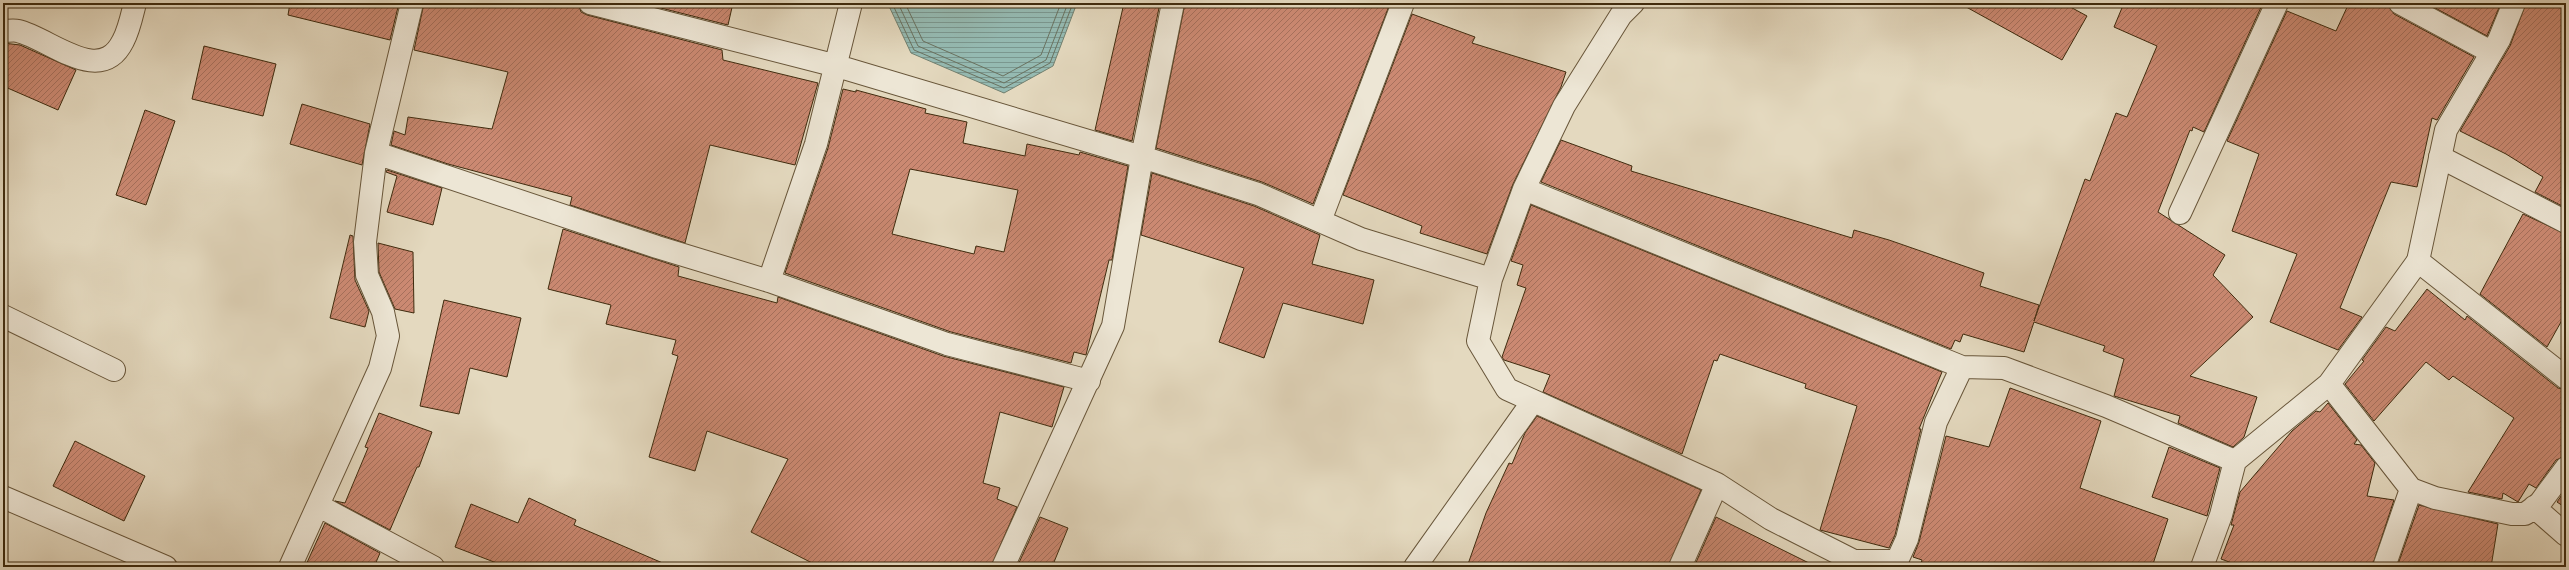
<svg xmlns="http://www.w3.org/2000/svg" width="2569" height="570" font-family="Cardo,serif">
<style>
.water{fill:url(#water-rules);stroke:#738170}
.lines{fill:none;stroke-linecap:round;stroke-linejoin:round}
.shore{stroke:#6a7260;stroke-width:1}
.building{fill:url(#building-hatch);stroke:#3f2b0e;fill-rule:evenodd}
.minor-casing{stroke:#68563a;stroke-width:24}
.tertiary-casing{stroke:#68563a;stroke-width:24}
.minor{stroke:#ede6d5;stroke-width:22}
.tertiary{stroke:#ede6d5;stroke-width:22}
</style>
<defs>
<pattern id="water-rules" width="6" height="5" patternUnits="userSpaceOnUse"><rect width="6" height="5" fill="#95bab2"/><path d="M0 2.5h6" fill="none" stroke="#7b978f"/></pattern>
<pattern id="building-hatch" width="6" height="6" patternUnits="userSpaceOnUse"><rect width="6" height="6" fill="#cb8972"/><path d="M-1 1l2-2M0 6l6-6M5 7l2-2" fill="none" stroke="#a6705c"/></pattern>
</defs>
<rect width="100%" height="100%" fill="#e4d9bf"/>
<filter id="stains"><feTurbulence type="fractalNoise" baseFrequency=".005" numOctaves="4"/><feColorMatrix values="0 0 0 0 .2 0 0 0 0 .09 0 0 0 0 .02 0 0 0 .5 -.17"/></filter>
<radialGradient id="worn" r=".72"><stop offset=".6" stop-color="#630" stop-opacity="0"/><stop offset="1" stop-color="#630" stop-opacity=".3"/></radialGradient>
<path class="water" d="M 1077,3 L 1053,66 L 1004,93 L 911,53 L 888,4 Z"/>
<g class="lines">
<path class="shore" d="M 892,3 L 914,50 L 1004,88 L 1050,63 L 1073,3
M 898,3 L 918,46 L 1004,83 L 1046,60 L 1068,3
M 905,3 L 923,41 L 1003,76 L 1041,55 L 1061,3"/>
</g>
<path class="building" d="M 290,3 L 399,3 L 390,40 L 288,15 Z
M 424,3 L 578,3 L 581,12 L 587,15 L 722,50 L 723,60 L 818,83 L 795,165 L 710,145 L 685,243 L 570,205 L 572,197 L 448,164 L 391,145 L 394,131 L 405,135 L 408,117 L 492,129 L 508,72 L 414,50 Z
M 641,3 L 733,3 L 728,25 Z
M 1124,3 L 1160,3 L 1132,141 L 1095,130 Z
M 1185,3 L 1381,3 L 1389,6 L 1313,204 L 1262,182 L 1156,148 Z
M 1959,3 L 2063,3 L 2087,16 L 2062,60 Z
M 2124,3 L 2263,3 L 2204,132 L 2193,127 L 2192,131 L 2190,130 L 2158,212 L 2225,255 L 2213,275 L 2253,317 L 2190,376 L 2257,397 L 2244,437 L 2233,447 L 2178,423 L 2180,416 L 2114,396 L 2124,359 L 2103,351 L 2105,346 L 2034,322 L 2024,352 L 1963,334 L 1960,342 L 1955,340 L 1951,349 L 1541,182 L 1561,140 L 1632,166 L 1631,171 L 1852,238 L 1854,230 L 1889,240 L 1984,273 L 1980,286 L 2039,305 L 2034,321 L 2085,179 L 2090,181 L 2116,113 L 2127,117 L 2157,46 L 2114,27 Z
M 2349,3 L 2388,3 L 2394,14 L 2474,57 L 2437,120 L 2432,118 L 2417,187 L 2391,182 L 2340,308 L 2362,317 L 2338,350 L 2270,322 L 2297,254 L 2232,231 L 2259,154 L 2227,141 L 2287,11 L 2336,31 Z
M 2426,3 L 2501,3 L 2487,36 Z
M 2526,3 L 2554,3 L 2566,10 L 2566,208 L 2535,192 L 2543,177 L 2506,154 L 2460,131 L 2510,46 Z
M 1412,14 L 1475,37 L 1472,43 L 1566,72 L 1561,87 L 1513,184 L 1487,254 L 1420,233 L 1422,226 L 1343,195 Z
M 3,43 L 20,45 L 76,70 L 58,110 L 3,86 Z
M 204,46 L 276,64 L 263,116 L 192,99 Z
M 843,89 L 856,92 L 856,90 L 926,109 L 925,113 L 967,122 L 963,143 L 1025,156 L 1027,144 L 1079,155 L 1080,152 L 1128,166 L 1112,260 L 1109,260 L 1086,355 L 1074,352 L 1071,363 L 951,332 L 785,273 L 828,148 ZM 910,169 L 1018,190 L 1004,252 L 976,246 L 974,254 L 892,234 Z
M 302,104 L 370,124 L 362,165 L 290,144 Z
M 145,110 L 175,121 L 146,205 L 116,195 Z
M 387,170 L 442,188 L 433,225 L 387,212 L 397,176 L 386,172 Z
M 1152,173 L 1254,206 L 1320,235 L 1312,264 L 1374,280 L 1363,324 L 1283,303 L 1264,358 L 1219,342 L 1244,268 L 1141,235 Z
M 1531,205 L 1942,372 L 1919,429 L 1921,429 L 1895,535 L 1889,548 L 1820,530 L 1857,406 L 1805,388 L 1806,384 L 1720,354 L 1717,361 L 1714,360 L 1682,454 L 1543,392 L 1550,375 L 1504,360 L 1502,357 L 1526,288 L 1517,285 L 1523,265 L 1511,261 Z
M 2523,214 L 2566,234 L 2566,313 L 2547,347 L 2480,294 Z
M 563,229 L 679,267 L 678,276 L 777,303 L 778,297 L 943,356 L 1064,387 L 1052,427 L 1000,412 L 983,483 L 1000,488 L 997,499 L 1017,507 L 991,567 L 820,567 L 751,532 L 788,459 L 707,431 L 695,471 L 649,457 L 678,356 L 672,354 L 676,340 L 606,324 L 611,305 L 548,289 Z
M 350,235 L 353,236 L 355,280 L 369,311 L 365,327 L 330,318 Z
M 378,243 L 413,252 L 414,313 L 395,309 L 379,272 Z
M 2427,289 L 2465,320 L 2467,316 L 2558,388 L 2566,390 L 2566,456 L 2556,460 L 2536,488 L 2529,484 L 2518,502 L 2503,493 L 2502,499 L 2468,492 L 2514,418 L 2453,376 L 2449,380 L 2426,362 L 2374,421 L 2345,384 L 2364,361 L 2362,360 L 2386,327 L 2395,331 Z
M 444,300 L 521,318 L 507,377 L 470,368 L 459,414 L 420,406 Z
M 2010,388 L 2101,421 L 2080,488 L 2168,519 L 2152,567 L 1920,567 L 1922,560 L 1913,557 L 1919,542 L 1946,436 L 1989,447 Z
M 2328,403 L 2357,440 L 2354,444 L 2361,445 L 2375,463 L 2367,496 L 2394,500 L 2372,567 L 2243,567 L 2221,559 L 2234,525 L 2231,525 L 2240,492 L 2292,431 L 2316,411 L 2320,412 Z
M 379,413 L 432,432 L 419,467 L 417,467 L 390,530 L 335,501 L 345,503 L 368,448 L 365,447 Z
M 1537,416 L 1701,490 L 1668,567 L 1467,567 L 1486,513 L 1509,463 L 1512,464 L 1525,433 Z
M 75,441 L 145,476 L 124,521 L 53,486 Z
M 2169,447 L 2220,468 L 2207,516 L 2152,497 Z
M 2566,489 L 2566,508 L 2557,502 Z
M 529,498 L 576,520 L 574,525 L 672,567 L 507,567 L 455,547 L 471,504 L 518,523 Z
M 2419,505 L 2498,524 L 2491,567 L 2397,567 Z
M 1040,517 L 1068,528 L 1052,567 L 1017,567 Z
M 1716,517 L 1817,567 L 1694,567 Z
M 325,523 L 380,553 L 374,567 L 305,567 Z"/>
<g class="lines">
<defs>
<path id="minor" d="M 590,3 L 837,66 L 1142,157 L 1258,194 L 1361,239 L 1491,279 L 1478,341 L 1507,389 L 1717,484 L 1680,567
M 2400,3 L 2491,52
M 3,31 C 8,31 14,30 18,31 C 51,39 100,87 123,41 C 129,30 132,15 135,3
M 376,153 L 657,247 L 769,281 L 947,344 L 1089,381
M 2440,157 L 2566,222
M 1524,189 L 1962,367
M 2180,213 L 2277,3
M 1320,221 L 1403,3
M 1491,279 L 1524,189 L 1564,106 L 1621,15 L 1633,3
M 769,281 L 816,144 L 851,3
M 3,316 L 114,370
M 2329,384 L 2411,489 L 2435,498 L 2512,514 L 2525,514 L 2540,503 L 2566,468
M 1717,484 L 1771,519 L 1854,561 L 1897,561 L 1907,539 L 1936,422 L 1962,367 L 2004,368 L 2106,406 L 2235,461 L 2329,384 L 2418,261
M 3,497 L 166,567
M 319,506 L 433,567
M 2534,507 L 2566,535
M 290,567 L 380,368 L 388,336 L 383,312 L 367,275 L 365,242 L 376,153 L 412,3
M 1003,567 L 1113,326 L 1142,157 L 1173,3
M 1415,567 L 1533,401
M 2202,567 L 2221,515 L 2235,461
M 2384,567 L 2411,489"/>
<path id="tertiary" d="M 2514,3 L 2499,40 L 2446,130 L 2418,261 L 2566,378"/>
</defs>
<use href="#minor" class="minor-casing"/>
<use href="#tertiary" class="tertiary-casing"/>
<use href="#minor" class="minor"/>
<use href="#tertiary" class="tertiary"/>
</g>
<rect width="2569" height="570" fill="none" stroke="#e4d9bf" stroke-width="16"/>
<rect x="4" y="4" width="2561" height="562" fill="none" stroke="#3f2b0e" stroke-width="2"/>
<rect x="8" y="8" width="2553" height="554" fill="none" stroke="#3f2b0e"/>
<rect width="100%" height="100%" filter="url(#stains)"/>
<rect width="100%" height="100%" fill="url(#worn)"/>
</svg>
